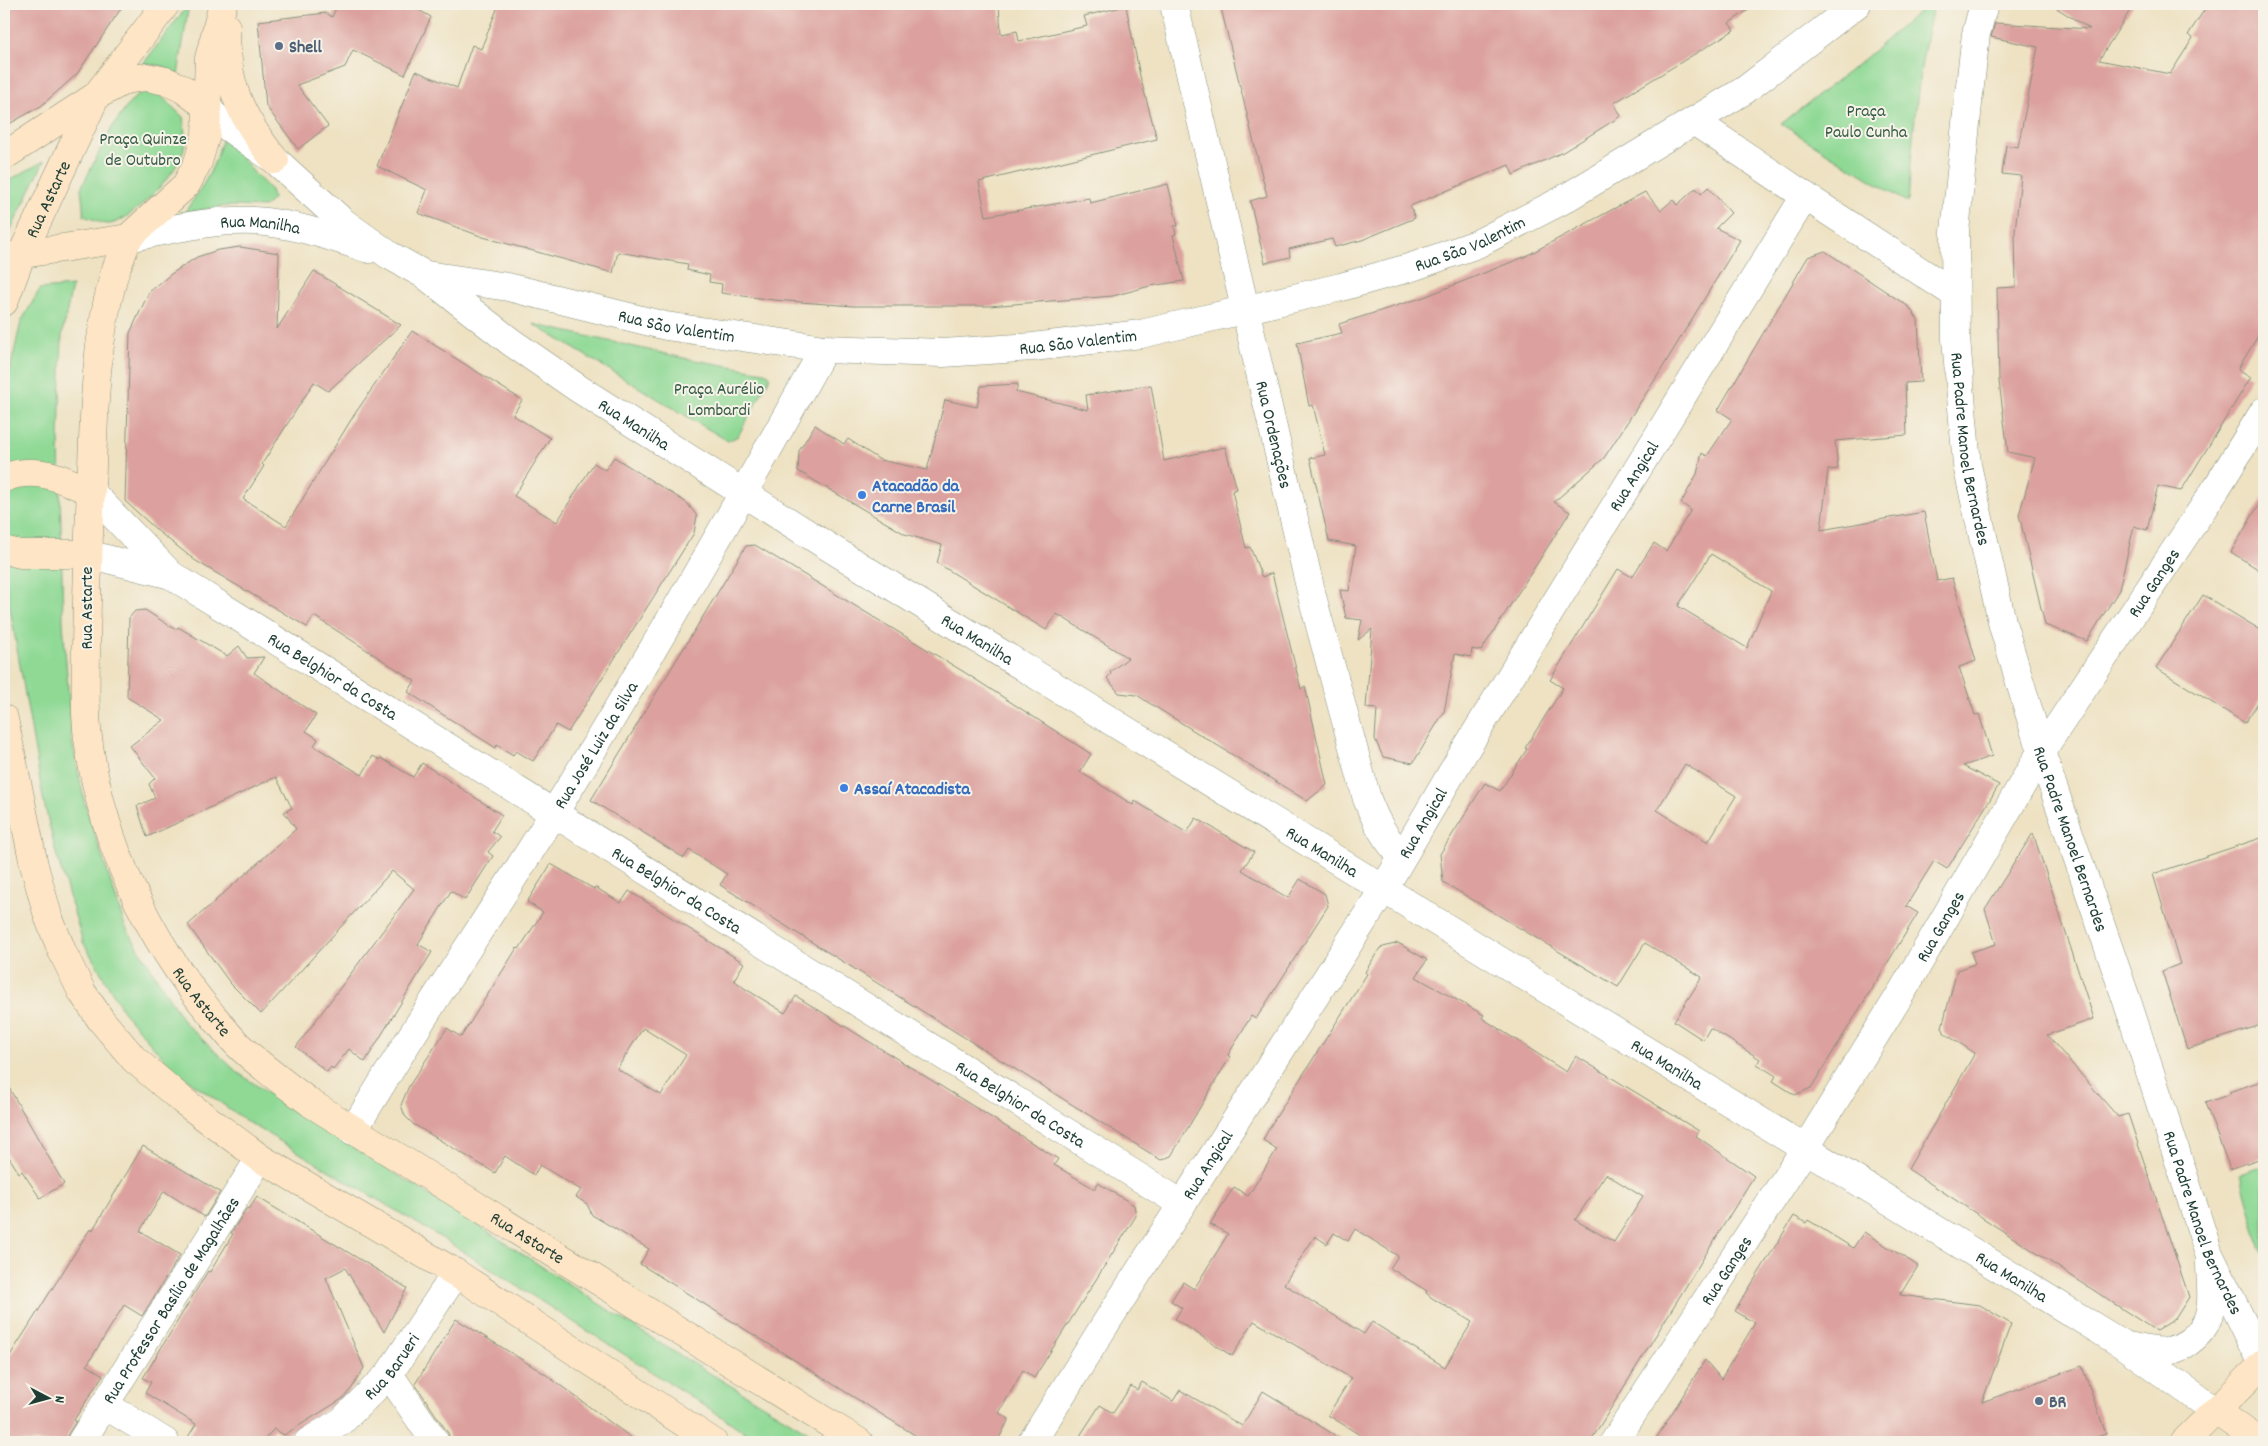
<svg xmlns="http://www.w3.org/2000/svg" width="2268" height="1446" font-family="Dekko,sans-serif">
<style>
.green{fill:#8fd995;stroke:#578b64}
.building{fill:#dca19e;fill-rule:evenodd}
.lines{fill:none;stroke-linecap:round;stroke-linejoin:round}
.street-casing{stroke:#86907c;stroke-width:29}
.secondary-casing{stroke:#86907c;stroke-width:29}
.street{stroke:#fff;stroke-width:28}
.secondary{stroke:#fee5c5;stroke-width:28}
.service-dot{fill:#5c6f8a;stroke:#f7f3e8;stroke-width:2}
.shop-dot{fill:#3f7fe0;stroke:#f7f3e8;stroke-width:2}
.labels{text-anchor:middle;stroke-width:4;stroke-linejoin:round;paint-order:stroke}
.service-label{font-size:18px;font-weight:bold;fill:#4e5e75;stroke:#f7f3e8;text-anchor:start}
.park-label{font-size:18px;fill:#355c47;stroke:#f7f3e8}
.street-label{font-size:18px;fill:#1f3d34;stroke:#f7f3e8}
.shop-label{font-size:18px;font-weight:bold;fill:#366cbe;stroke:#f7f3e8;text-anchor:start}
</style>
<rect width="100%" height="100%" fill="#f7f3e8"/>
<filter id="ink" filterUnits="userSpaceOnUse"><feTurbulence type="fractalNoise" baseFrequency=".02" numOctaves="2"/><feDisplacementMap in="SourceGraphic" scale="10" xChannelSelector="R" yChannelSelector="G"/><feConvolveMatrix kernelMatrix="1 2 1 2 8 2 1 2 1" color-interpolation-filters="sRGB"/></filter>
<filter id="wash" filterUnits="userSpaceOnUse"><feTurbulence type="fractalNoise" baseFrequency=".0096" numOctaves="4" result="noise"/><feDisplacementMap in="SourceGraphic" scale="20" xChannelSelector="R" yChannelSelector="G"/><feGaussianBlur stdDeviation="1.12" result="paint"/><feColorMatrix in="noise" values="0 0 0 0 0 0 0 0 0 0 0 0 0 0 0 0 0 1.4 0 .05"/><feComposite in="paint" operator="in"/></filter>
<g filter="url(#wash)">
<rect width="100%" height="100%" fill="#eee2c3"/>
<path class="green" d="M 189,4 L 178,75 L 162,66 L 143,64 Z
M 1927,4 L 1934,4 C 1917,69 1913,137 1908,203 L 1781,124 L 1861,62 Z
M 140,92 L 158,93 L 183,117 C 185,132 187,146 180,159 C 172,178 127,226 106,224 C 99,223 91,218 84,216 L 81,188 L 111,129 L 128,105 Z
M 224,133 L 254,173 L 271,190 L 273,199 L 264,207 L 227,206 L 184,213 C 205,185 215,167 224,133 Z
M 44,161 L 4,244 L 4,183 Z
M 72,286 L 62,335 L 59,440 L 63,622 L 72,741 L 85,804 L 125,926 L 184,1022 L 237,1072 L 297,1113 L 467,1218 L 661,1344 L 825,1442 L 759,1442 L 724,1418 L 445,1240 L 248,1122 L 174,1070 L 125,1014 L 83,942 L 56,853 L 44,803 L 4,574 L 4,395 L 21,322 L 40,289 Z
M 533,324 L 684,358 L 764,372 L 769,374 L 770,378 L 738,436 L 728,441 Z
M 2264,1166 L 2264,1254 L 2260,1246 L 2240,1174 Z"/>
<g id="blocks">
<path class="building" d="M 4,4 L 124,4 L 77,74 L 41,106 L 4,127 Z
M 338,4 L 408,4 L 431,17 L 405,75 L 353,50 L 345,67 L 297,85 L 328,126 L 298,149 L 266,106 L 258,21 L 326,13 L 332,17 Z
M 499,4 L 999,4 L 1001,34 L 1017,31 L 1019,41 L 1087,26 L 1084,16 L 1126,6 L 1140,76 L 1157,139 L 979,182 L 986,216 L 1089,198 L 1090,203 L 1168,184 L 1178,226 L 1174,226 L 1176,234 L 1173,235 L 1184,281 L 1150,286 L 1113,296 L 989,306 L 853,306 L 774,300 L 721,293 L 722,284 L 709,282 L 710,275 L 687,270 L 688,264 L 618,252 L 613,273 L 483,237 L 418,213 L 427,190 L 377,166 L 416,71 L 457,88 L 472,45 L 481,49 Z
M 1220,4 L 1757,4 L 1729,23 L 1734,30 L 1614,103 L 1621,116 L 1563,152 L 1513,175 L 1509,165 L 1410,206 L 1415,218 L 1362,240 L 1335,247 L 1332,239 L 1289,249 L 1290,257 L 1265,263 L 1250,201 L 1267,196 Z
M 2050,4 L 2134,4 L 2099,60 L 2170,74 L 2193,38 L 2188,35 L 2208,4 L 2264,4 L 2264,326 L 2238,369 L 2251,377 L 2181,491 L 2158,486 L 2147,530 L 2134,526 L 2119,590 L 2087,641 L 2045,625 L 2019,515 L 2035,458 L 2008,452 L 1999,381 L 1997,288 L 2016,287 L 2015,231 L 2021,176 L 2002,174 L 2006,145 L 2018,147 L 2038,47 L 1991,37 L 1995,23 L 2090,29 Z
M 1708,187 L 1731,213 L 1716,228 L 1740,240 L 1658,375 L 1604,458 L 1554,502 L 1570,512 L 1481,651 L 1472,649 L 1471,657 L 1455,654 L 1444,712 L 1413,763 L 1383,757 L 1375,739 L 1377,709 L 1366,708 L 1372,629 L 1358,640 L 1362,620 L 1346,618 L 1340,590 L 1349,591 L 1356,546 L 1329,541 L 1310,458 L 1325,455 L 1313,405 L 1309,406 L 1297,343 L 1342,333 L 1339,324 L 1424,297 L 1524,257 L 1645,192 L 1661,210 L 1673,200 L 1677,205 L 1696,188 L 1701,194 Z
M 240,247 L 279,253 L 277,329 L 314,271 L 401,325 L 328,391 L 314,382 L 262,464 L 264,466 L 243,499 L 286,526 L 354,415 L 412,331 L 522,400 L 513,415 L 550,438 L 514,496 L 557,522 L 594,463 L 605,470 L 614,457 L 687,503 L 697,516 L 694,533 L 568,732 L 556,725 L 533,761 L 516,751 L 513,755 L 497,745 L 496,748 L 434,709 L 408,692 L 415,681 L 314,616 L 307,627 L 196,561 L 159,532 L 125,501 L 130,333 L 149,292 L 171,274 L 197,257 L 218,250 Z
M 1825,251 L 1909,307 L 1918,320 L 1921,382 L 1905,383 L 1907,435 L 1835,441 L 1838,469 L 1828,470 L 1821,530 L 1924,512 L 1937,581 L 1952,578 L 1976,661 L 1959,667 L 1975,715 L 1979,714 L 1992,756 L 1963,766 L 1999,785 L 1947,869 L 1934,861 L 1906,906 L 1918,913 L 1811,1088 L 1795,1095 L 1773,1081 L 1776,1076 L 1757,1064 L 1760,1059 L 1710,1028 L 1703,1040 L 1674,1021 L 1702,977 L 1645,943 L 1618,987 L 1443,882 L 1440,854 L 1485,783 L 1500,791 L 1527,749 L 1525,748 L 1563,688 L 1550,680 L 1618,569 L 1632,577 L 1654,543 L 1666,551 L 1691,510 L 1681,503 L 1697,474 L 1702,453 L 1707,456 L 1732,419 L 1718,410 L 1808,257 ZM 1711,554 L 1771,591 L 1747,648 L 1678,606 ZM 1685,764 L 1736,796 L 1708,842 L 1657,810 Z
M 1018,384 L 1016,392 L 1088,410 L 1086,395 L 1151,385 L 1164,461 L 1225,447 L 1237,489 L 1232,491 L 1246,548 L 1250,547 L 1262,577 L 1272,573 L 1301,689 L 1305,686 L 1327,785 L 1307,801 L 1146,701 L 1137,695 L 1119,693 L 1107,678 L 1111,674 L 1110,672 L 1128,658 L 1057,614 L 1046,630 L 937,563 L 942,545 L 905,534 L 798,471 L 799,451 L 815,425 L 844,444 L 848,439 L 880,460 L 927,470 L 945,400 L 977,407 L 981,386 Z
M 2264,496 L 2264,573 L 2231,552 Z
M 755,545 L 964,672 L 1091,754 L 1080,772 L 1133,805 L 1135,801 L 1187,833 L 1196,818 L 1254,852 L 1242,870 L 1288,898 L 1300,879 L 1325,894 L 1328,906 L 1256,1019 L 1251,1016 L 1228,1055 L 1230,1057 L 1171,1156 L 1161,1160 L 720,885 L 727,874 L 689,850 L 684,858 L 591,800 L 746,546 Z
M 2203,595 L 2264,632 L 2264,693 L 2245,723 L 2156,668 Z
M 145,610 L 176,630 L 178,627 L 227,656 L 239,646 L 247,658 L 264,657 L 254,673 L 316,715 L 306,731 L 318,739 L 314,746 L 362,775 L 373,756 L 380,760 L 381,758 L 413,777 L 422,763 L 502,815 L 492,831 L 500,837 L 488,852 L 493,856 L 465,900 L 451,891 L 418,944 L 432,952 L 365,1062 L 349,1049 L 333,1069 L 331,1067 L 327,1072 L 296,1047 L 414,889 L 392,871 L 261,1014 L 230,983 L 188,925 L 296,829 L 284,812 L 292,808 L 276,777 L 147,837 L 137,806 L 155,798 L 149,784 L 155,778 L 130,746 L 164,720 L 127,697 L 129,618 L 135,611 Z
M 2033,833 L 2094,1019 L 2047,1035 L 2118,1117 L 2128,1114 L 2189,1297 L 2175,1319 L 2156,1331 L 1908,1169 L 1975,1053 L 1945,1034 L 1942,1027 L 1957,970 L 1975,964 L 1971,952 L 1996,944 L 1985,909 Z
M 2264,837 L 2264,1024 L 2187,1049 L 2162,971 L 2180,964 L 2153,874 Z
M 551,864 L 594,889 L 595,887 L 621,903 L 629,891 L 744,963 L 734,980 L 744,988 L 785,1013 L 796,996 L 1058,1159 L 1054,1165 L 1095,1189 L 1098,1183 L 1134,1205 L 1136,1216 L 1034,1378 L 1023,1370 L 999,1413 L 1009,1419 L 997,1442 L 926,1442 L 640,1264 L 649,1249 L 592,1215 L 587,1204 L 576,1197 L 581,1190 L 540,1165 L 534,1175 L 505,1156 L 495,1173 L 413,1124 L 405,1116 L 401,1105 L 409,1086 L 447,1028 L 461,1037 L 517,948 L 519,949 L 543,912 L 527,902 ZM 643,1028 L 686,1055 L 661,1095 L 617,1069 Z
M 1398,943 L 1427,960 L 1416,977 L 1484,1015 L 1482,1018 L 1566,1072 L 1576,1056 L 1699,1131 L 1696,1136 L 1754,1176 L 1590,1442 L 1371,1442 L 1328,1415 L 1351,1378 L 1254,1321 L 1232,1356 L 1175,1319 L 1182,1308 L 1171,1301 L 1183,1282 L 1194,1289 L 1228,1234 L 1210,1224 L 1234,1187 L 1248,1196 L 1277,1149 L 1263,1140 L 1271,1125 L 1367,974 L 1365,972 L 1380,948 ZM 1606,1174 L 1643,1197 L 1614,1242 L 1575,1220 ZM 1355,1229 L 1398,1256 L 1390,1268 L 1427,1291 L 1426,1293 L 1432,1298 L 1472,1322 L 1445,1367 L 1372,1322 L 1364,1334 L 1284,1284 L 1315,1236 L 1327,1244 L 1334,1233 L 1348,1241 Z
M 4,1079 L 64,1184 L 40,1198 L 22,1171 L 19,1173 L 4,1149 Z
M 2264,1080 L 2264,1157 L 2230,1169 L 2205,1103 L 2231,1094 L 2229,1092 Z
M 143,1146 L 220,1192 L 205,1217 L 164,1191 L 140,1231 L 180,1255 L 142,1316 L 124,1305 L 87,1365 L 103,1375 L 74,1420 L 76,1421 L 68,1434 L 66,1442 L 4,1442 L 4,1365 L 90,1229 L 92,1231 Z
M 257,1197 L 407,1288 L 384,1332 L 345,1268 L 326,1278 L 364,1368 L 352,1388 L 342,1399 L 284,1435 L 274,1429 L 262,1442 L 185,1442 L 196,1424 L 145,1393 L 151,1382 L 143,1378 L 208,1271 L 210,1272 L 233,1234 L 231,1233 L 247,1208 L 249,1209 Z
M 1794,1216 L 1806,1223 L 1808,1220 L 1853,1248 L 1864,1232 L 1918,1266 L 1900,1295 L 1980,1305 L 2011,1324 L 1982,1402 L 2082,1366 L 2106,1434 L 2082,1442 L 1654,1442 L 1705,1360 L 1721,1379 L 1755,1323 L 1735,1311 Z
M 456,1319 L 545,1374 L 637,1442 L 451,1442 L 448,1433 L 415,1384 Z
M 1142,1382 L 1173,1401 L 1180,1390 L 1242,1426 L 1263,1391 L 1346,1442 L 1076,1442 L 1100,1405 L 1113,1413 L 1131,1386 L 1137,1390 Z"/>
</g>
</g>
<g filter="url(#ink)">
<use href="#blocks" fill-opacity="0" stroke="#86907c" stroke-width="1"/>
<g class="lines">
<defs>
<g id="street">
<path id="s1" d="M 1174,4 L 1313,600 L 1367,799 C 1376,822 1385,839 1402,856"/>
<path id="s2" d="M 1984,4 L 1976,34 L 1969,94 L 1955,232 L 1956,339 L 1967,465 L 2003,626 L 2041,752 L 2127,1001 L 2209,1254 L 2263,1364"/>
<path id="s3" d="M 206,106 L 219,121 L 275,160 L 343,222 L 389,255 L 425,275 L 511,342 L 579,389 L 827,546 L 2122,1344 L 2216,1411"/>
<path d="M 1694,121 L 1805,196 L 1955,294"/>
<path id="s4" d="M 128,238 C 169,230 212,219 254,221 C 293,223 332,237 369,249"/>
<path id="s5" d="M 427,275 L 508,287 L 666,326 L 824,349 L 943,353 L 1033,347 L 1141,334 L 1341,287 L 1412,267 L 1477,244 L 1561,201 L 1745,90 L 1857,4"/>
<path id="s6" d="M 91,492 L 171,575 L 1182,1204"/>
<path d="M 87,554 L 171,575"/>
<path id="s7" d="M 353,1131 C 417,1023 488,919 554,813 C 648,661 737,506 824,349"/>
<path d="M 2128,1346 C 2141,1348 2154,1353 2167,1351 C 2187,1348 2207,1330 2210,1310 C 2213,1295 2210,1278 2210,1263"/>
<path d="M 389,1374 L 435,1442"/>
<path d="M 105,1405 L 165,1442"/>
<path id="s8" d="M 81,1442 L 260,1158"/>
<path id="s9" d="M 308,1442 L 342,1421 L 389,1374 L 456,1273"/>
<path id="s10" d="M 1032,1442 L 1106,1323 L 1383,890 L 1461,757 L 1805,196"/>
<path id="s11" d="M 1614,1442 L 1805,1149 L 1903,990 L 2041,752 L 2217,487 L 2264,411"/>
</g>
<g id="secondary">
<path d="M 226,27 C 226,84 239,115 275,160"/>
<path d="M 4,156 L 96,96 L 166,4"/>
<path id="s12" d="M 128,238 C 123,253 115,268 112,283 C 94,350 94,422 91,491 C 88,543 87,595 86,648 C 86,678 84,708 88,738 C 101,840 147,938 213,1016 C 221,1025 229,1036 238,1045 C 261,1067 287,1085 312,1104 L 859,1442"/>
<path d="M 4,257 L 128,238 L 186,185 L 198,162 L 206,135 L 209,58 L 223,4"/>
<path id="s13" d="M 4,302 L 21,256 L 96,96 L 125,80 L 146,77 L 166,81 L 183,89 L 206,106"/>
<path d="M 4,478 C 35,465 62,478 91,492"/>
<path d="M 4,550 L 20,554 L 87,554"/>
<path d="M 4,719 L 34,865 L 48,916 L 62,951 L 82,992 L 101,1020 L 134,1059 L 182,1100 L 260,1158 L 456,1273 L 713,1442"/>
<path d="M 2216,1411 L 2260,1442"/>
<path d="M 2184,1442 L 2264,1363"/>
</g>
</defs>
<use href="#street" class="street-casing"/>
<use href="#secondary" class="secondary-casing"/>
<use href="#street" class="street"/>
<use href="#secondary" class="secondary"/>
</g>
</g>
<g class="service-dot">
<circle cx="279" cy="46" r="5"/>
<circle cx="2039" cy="1401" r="5"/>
</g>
<g class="shop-dot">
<circle cx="862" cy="495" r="5"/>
<circle cx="844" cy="788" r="5"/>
</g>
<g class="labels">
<g class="service-label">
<text x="289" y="52">Shell</text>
<text x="2049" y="1407">BR</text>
</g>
<g class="park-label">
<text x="1866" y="116">Praça<tspan x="1866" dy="21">Paulo Cunha</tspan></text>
<text x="143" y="144">Praça Quinze<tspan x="143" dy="21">de Outubro</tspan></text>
<text x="719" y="394">Praça Aurélio<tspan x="719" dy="21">Lombardi</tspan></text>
</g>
<g class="street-label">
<text dy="6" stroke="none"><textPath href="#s13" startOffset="112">Rua Astarte</textPath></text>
<text dy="6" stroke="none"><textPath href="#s4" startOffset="134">Rua Manilha</textPath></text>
<text dy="6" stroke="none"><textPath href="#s5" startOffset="1064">Rua São Valentim</textPath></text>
<text dy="6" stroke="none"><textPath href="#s5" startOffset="255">Rua São Valentim</textPath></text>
<text dy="6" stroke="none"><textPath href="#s5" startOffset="659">Rua São Valentim</textPath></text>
<text dy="6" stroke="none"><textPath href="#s3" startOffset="535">Rua Manilha</textPath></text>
<text dy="6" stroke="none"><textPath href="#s1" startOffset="442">Rua Ordenações</textPath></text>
<text dy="6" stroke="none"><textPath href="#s2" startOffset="448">Rua Padre Manoel Bernardes</textPath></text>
<text dy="6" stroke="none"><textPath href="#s10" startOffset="1138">Rua Angical</textPath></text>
<text dy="6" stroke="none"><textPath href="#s11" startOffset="1015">Rua Ganges</textPath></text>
<text transform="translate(86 608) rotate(-90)" y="6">Rua Astarte</text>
<text dy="6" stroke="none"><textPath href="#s3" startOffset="940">Rua Manilha</textPath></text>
<text dy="6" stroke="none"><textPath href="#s6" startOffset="306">Rua Belghior da Costa</textPath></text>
<text dy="6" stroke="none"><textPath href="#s7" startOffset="456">Rua José Luiz da Silva</textPath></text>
<text dy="6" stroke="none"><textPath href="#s10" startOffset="732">Rua Angical</textPath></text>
<text dy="6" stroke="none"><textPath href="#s2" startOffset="852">Rua Padre Manoel Bernardes</textPath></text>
<text dy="6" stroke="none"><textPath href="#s3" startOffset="1345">Rua Manilha</textPath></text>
<text dy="6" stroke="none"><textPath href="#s6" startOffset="711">Rua Belghior da Costa</textPath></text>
<text dy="6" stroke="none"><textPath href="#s11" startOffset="610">Rua Ganges</textPath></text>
<text dy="6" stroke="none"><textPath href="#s12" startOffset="795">Rua Astarte</textPath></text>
<text dy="6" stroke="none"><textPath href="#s3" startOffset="1750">Rua Manilha</textPath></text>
<text dy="6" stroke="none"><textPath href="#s6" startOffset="1116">Rua Belghior da Costa</textPath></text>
<text dy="6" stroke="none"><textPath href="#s10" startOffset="328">Rua Angical</textPath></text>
<text dy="6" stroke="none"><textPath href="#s2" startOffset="1258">Rua Padre Manoel Bernardes</textPath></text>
<text dy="6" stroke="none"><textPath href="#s12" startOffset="1200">Rua Astarte</textPath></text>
<text dy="6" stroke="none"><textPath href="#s11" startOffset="205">Rua Ganges</textPath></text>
<text dy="6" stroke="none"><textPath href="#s3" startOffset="2155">Rua Manilha</textPath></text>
<text dy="6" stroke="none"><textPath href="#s8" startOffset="168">Rua Professor Basílio de Magalhães</textPath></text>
<text dy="6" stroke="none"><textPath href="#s9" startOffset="114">Rua Barueri</textPath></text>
</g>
<g class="shop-label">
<text x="872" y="491">Atacadão da<tspan x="872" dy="21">Carne Brasil</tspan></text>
<text x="854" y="794">Assaí Atacadista</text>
</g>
</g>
<rect width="2268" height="1446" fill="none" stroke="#f7f3e8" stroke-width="20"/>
<g transform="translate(48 1398) rotate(96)" stroke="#f7f3e8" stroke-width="4" paint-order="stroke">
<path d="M0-4L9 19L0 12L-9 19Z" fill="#1f3d34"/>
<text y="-8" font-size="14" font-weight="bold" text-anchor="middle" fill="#1f3d34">N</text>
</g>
</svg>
